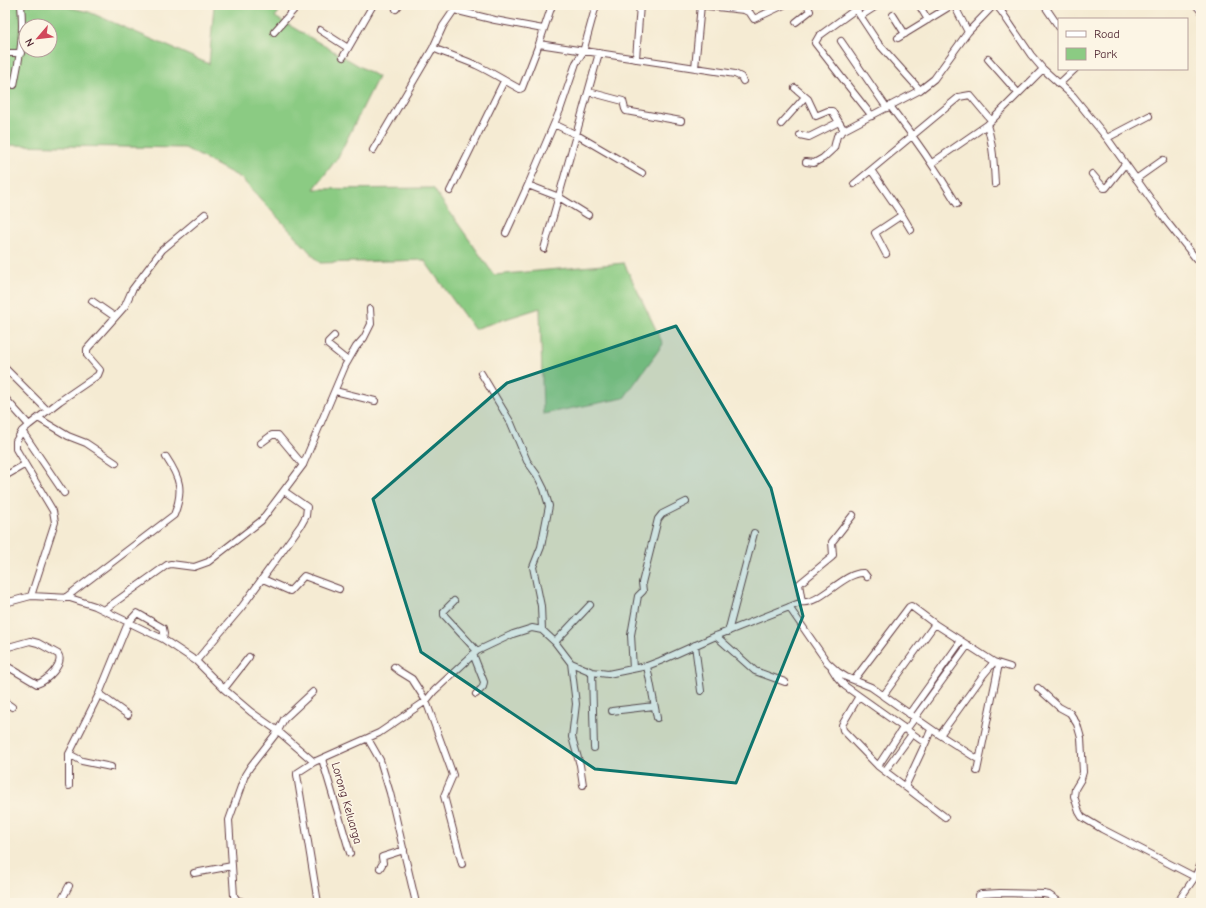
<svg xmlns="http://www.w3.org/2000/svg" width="1206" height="908" font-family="'Comic Neue',sans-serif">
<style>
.green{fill:#8bcb83;stroke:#6a7557;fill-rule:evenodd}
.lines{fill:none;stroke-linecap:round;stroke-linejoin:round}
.minor-casing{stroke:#643e44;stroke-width:8}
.minor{stroke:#fff;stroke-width:6}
.marked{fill:#0f766e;fill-opacity:0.2;stroke:#0f766e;stroke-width:3;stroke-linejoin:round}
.labels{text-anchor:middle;stroke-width:3.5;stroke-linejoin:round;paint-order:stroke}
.street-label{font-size:12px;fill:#4a1f2b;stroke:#fcf5e5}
</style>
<rect width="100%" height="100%" fill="#fcf5e5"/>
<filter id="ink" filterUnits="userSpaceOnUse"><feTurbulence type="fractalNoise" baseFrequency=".025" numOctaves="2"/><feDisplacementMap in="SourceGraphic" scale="8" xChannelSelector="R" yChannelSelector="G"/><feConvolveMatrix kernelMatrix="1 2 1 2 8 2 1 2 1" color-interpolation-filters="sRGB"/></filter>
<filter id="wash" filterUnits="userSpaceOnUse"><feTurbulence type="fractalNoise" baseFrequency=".012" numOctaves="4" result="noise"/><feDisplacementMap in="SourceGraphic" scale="16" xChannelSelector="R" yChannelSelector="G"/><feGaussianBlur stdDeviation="0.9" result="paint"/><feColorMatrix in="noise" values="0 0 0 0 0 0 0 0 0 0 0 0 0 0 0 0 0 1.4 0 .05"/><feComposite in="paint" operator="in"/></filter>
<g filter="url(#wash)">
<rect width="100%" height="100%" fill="#f5ebd3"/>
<path class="green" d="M 5,5 L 58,5 L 89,12 L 209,64 L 214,5 L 284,5 L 275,17 L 378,77 L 338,157 L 314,189 L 433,188 L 494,275 L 624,263 L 663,344 L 624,398 L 543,414 L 540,308 L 474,329 L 424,260 L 320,263 L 241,178 L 185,148 L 5,145 ZM 26,26 L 50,26 L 50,50 L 26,50 Z"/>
</g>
<g filter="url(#ink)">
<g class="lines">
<defs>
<path id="minor" d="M 699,5 L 744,10 L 749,8 L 752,5
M 853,5 L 878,43 L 920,90
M 919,5 L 928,20
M 954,5 L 968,32
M 997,5 L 1031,55 L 1043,69 L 1073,96 L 1107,138 L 1167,222 L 1201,265
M 1044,5 L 1059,27
M 1075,5 L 1076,5
M 1196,5 L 1201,11
M 396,9 L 399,5
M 856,9 L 819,36 L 815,43 L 849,87 L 872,116
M 744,10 L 750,13 L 754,19 L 784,5
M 1000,10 L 1008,5
M 893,15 L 905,34
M 861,16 L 878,5
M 796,22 L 810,11 L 807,5
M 320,30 L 348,48
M 274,32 L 298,5
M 898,38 L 952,5
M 841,41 L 887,108
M 539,44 L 735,74 L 741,77 L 743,81
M 433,48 C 447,54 462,59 476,65 C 491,72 505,81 520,89 L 522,88 L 539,44 L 552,5
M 5,53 L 21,53
M 343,57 L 373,5
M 636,59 L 640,5
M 988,59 L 1018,93
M 695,68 L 701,5
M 1059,84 L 1075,69
M 14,85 C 20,55 24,36 21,5
M 795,88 L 808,99 L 816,116 L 828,111 L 832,111 L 844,130
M 589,92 L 623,101 L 625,109 L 626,111 L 681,121
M 890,106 C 915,138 936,169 957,204
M 554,124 L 577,135 L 642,173
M 781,124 L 805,97
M 987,125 C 993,144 994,164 995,184
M 800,135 L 809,137 L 839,122
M 1107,138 L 1149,116
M 373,150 L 433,48 L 443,26 L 454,10 L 495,20 L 543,29
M 806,162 L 814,163 L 823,158 L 834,148 L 837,136 L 844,130 L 920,90 L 934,79 L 968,32 L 994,5
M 932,163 L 987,125 L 1043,69
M 871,170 L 902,215 L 911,230
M 1092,174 L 1104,188 L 1106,188 L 1125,164
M 1136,179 L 1163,160
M 854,184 L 959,97 L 970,95 L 991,120
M 528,185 L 559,197 L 588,215
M 450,191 L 504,81
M 506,233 L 528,185 L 560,110 L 576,63 L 583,52 L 596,5
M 544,249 L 599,53
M 886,254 L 875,233 L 902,215
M 92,301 L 115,317
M 334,336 L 328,342 L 328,345 L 348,361
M 5,368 L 48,411
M 481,373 L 511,423 L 527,461 L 537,475 L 544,489 L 549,506 L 541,547 L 533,567 L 541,606 L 542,630
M 335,391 L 375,401
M 5,398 L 29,425
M 38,418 L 68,436 L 86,443 L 116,463
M 22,431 L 64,493
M 261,443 L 272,435 L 278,435 L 303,465
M 5,476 L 24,465
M 263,579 L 290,591 L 304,576 L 339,589
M 31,596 L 55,522 L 53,511 L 16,449 L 16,441 L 22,431 L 29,425 L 60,401 L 98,375 L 100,370 L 87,355 L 87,349 L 125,306 L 132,290 L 162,250 L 205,214
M 65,598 L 174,515 C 184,490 180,478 166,457
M 454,601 L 444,611 L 444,615 L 477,651
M 802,602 L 799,584 L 832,557 L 833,555 L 832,542 L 853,515
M 5,603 L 31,596 L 70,598 L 95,606 L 163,639 L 196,661 L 224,689 L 251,712 L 278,731 L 314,762
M 789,607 L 827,662 L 838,672 L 846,677 L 871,687 L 940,735 L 984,674 L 994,662 L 1010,667
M 104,610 L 167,565 L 171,564 L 194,567 L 208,562 L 261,521 L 303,465 L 345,366 L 356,347 L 364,338 L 371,324 L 370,309
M 728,632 L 754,533
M 716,636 L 755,671 L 785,682
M 555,642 L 590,605
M 695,645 L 701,691
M 5,648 L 30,641 L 38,643 L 58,654 C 65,664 46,681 37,684 L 5,665
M 473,654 L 484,682 L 483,687 L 476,694
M 196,661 L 241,608 L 301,525 L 306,516 L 307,507 L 284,491
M 571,663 L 576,704 L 572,737 L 580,765 L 583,785
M 647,666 L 657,718
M 394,667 L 399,671 L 412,679 L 426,701 L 453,775 L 444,796 L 462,864
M 633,669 L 631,635 L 638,596 L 643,591 L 642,583 L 658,519 L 662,514 L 686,502
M 832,669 L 837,677 L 845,686 L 921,740 L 926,742 L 931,730
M 592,672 L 594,748
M 854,680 L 909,607 L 911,606 L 935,624 L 994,662
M 1038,688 L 1059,707 L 1070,713 L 1077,724 L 1081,738 L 1083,772 L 1081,779 L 1075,789 L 1074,796 L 1079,812 L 1082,817 L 1102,829 L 1195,877
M 224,689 L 249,657
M 99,694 L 128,715
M 859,696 L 842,725 L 843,730 L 878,766 L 945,817
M 883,696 L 935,624
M 5,702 L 12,707
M 612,711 L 654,706
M 909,714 L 961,641
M 906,730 L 968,645
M 940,735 L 979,760
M 368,739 L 380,760 L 390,793 L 416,903
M 69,754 L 69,786
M 322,759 L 350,853
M 878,766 L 903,728
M 111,767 L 82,761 L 69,754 L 99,694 L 128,623 L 137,613 L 163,628 L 164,633 L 163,639
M 885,771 L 912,734
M 977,771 L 999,664
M 905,787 L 926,742
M 380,868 L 383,863 L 382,857 L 404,850
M 194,873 L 232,866
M 60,903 L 69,886
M 247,903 L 237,900 L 234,896 L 229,820 L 245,775 L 250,767 L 278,731 L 284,719 L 313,692
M 318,903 L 297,775 L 297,773 L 314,762 L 379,733 L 426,701 L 434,691 L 477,651 L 513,634 L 532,628 L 542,630 L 555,642 L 571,663 L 592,672 L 608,674 L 647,666 L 660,661 L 716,636 L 802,602 C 820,605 845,571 864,573 L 867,577
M 978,903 L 979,895 L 981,894 L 1000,893 L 1044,894 L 1049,895 L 1061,903
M 1177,903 L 1195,877 L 1201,864"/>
</defs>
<use href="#minor" class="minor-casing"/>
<use href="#minor" class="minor"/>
</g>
</g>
<path class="marked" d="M 676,326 L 771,488 L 803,616 L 736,783 L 595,769 L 421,652 L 373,499 L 507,383 Z"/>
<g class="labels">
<g class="street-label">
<text transform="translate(347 803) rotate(74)" y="4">Lorong Keluarga</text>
</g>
</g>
<rect width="1206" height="908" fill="none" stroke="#fcf5e5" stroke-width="20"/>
<rect x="1058" y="18" width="130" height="52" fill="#fcf5e5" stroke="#b59f9b"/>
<rect x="1066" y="31" width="20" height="6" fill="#ffffff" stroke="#b59f9b"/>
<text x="1094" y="38" font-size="12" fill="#4a1f2b">Road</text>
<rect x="1066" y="48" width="20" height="12" fill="#8bcb83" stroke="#b59f9b"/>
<text x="1094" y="58" font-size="12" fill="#4a1f2b">Park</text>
<g transform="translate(38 38) rotate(242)"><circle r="19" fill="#fcf5e5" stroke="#b59f9b"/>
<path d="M0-3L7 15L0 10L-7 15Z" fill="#d1495b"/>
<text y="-6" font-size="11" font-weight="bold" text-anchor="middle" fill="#4a1f2b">N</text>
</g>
</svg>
